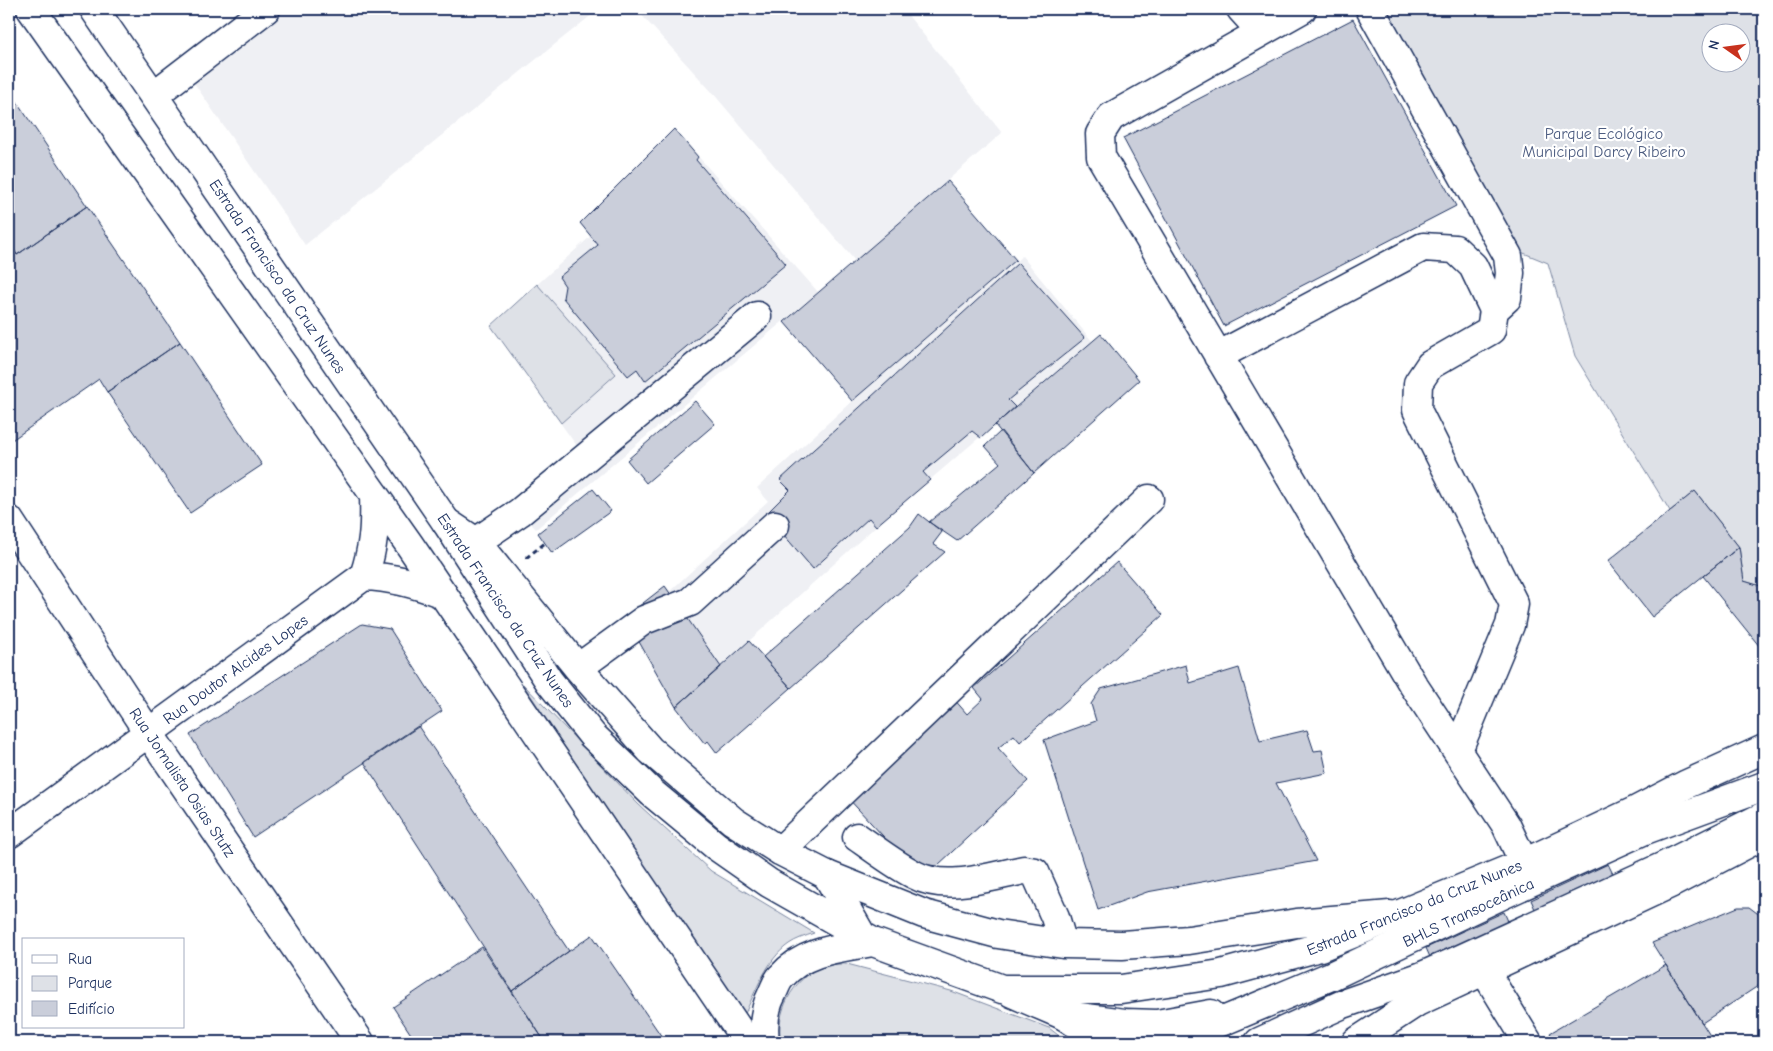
<svg xmlns="http://www.w3.org/2000/svg" width="1773" height="1051" font-family="'Comic Neue',sans-serif">
<style>
.built{fill:#eff0f4}
.green{fill:#dee1e7;stroke:#7c88a2;fill-rule:evenodd}
.building{fill:#caceda;stroke:#1b2f5e}
.lines{fill:none;stroke-linecap:round;stroke-linejoin:round}
.minor-casing{stroke:#1b2f5e;stroke-width:31}
.major-casing{stroke:#1b2f5e;stroke-width:31}
.path{stroke:#1b2f5e;stroke-width:3;stroke-dasharray:5 4;stroke-linecap:butt}
.minor{stroke:#fff;stroke-width:28}
.major{stroke:#fff;stroke-width:28}
.labels{text-anchor:middle;stroke-width:4.5;stroke-linejoin:round;paint-order:stroke}
.park-label{font-size:16px;fill:#4c5c80;stroke:#fff}
.street-label{font-size:16px;fill:#1b2f5e;stroke:#fff}
</style>
<rect width="100%" height="100%" fill="#fff"/>
<filter id="ink" filterUnits="userSpaceOnUse"><feTurbulence type="fractalNoise" baseFrequency=".02" numOctaves="2"/><feDisplacementMap in="SourceGraphic" scale="10" xChannelSelector="R" yChannelSelector="G"/><feConvolveMatrix kernelMatrix="1 2 1 2 8 2 1 2 1" color-interpolation-filters="sRGB"/></filter>
<g filter="url(#ink)">
<path class="built" d="M 242,9 L 599,9 L 305,245 L 177,58 Z
M 636,9 L 903,9 L 1002,133 L 855,261 L 712,92 Z
M 674,129 L 818,292 L 536,529 L 520,512 L 579,449 L 491,326 L 591,236 L 580,223 Z
M 1022,256 L 1092,341 L 876,526 L 676,707 L 625,617 L 665,586 L 670,591 L 768,501 L 757,488 L 852,401 Z"/>
<path class="green" d="M 1380,9 L 1764,9 L 1764,587 L 1744,581 L 1739,547 L 1695,491 L 1670,511 L 1575,356 L 1548,263 L 1509,247 ZM 1710,32 L 1740,32 L 1740,62 L 1710,62 Z
M 537,284 L 616,374 L 561,423 L 491,326 Z
M 523,684 L 638,804 L 711,871 L 814,933 C 806,936 796,939 789,944 C 767,959 755,992 744,1016 Z
M 847,964 L 951,991 L 1049,1028 L 1067,1042 L 781,1042 C 775,1013 792,980 820,967 C 827,964 839,964 847,964 Z"/>
<path class="building" d="M 1353,19 L 1456,206 L 1224,326 L 1123,138 Z
M 9,90 L 87,206 L 17,255 L 13,248 L 9,251 Z
M 674,129 L 698,157 L 696,160 L 786,264 L 645,381 L 637,369 L 628,376 L 563,298 L 565,286 L 559,277 L 598,245 L 580,223 Z
M 948,181 L 1016,260 L 852,401 L 784,322 Z
M 87,206 L 180,342 L 107,392 L 99,379 L 9,442 L 9,251 L 13,248 L 17,255 Z
M 1018,263 L 1085,338 L 1008,400 L 1015,407 L 981,438 L 972,431 L 923,472 L 930,480 L 876,526 L 869,518 L 813,569 L 766,514 L 790,490 L 780,480 Z
M 1101,334 L 1139,380 L 1034,473 L 995,425 Z
M 180,342 L 262,465 L 190,513 L 107,392 Z
M 695,401 L 715,424 L 646,483 L 627,460 Z
M 1001,431 L 1034,473 L 957,541 L 929,522 L 1000,463 L 985,446 Z
M 593,489 L 611,511 L 552,553 L 538,533 Z
M 1695,491 L 1739,547 L 1652,617 L 1608,561 Z
M 919,514 L 942,532 L 933,544 L 945,552 L 791,688 L 763,657 L 910,527 Z
M 1739,547 L 1744,581 L 1764,587 L 1764,652 L 1703,576 Z
M 1117,562 L 1163,615 L 1020,742 L 1014,735 L 998,748 L 1028,781 L 937,866 L 907,862 L 846,796 L 953,698 L 967,714 L 983,699 L 974,688 Z
M 665,586 L 721,667 L 676,707 L 625,617 Z
M 362,624 L 390,629 L 442,711 L 253,837 L 190,735 Z
M 749,641 L 791,688 L 717,753 L 708,741 L 705,744 L 676,707 Z
M 1186,665 L 1190,683 L 1239,668 L 1260,741 L 1307,730 L 1314,751 L 1322,750 L 1327,773 L 1276,783 L 1316,861 L 1147,892 L 1098,910 L 1044,740 L 1096,721 L 1091,704 L 1101,689 Z
M 418,726 L 569,951 L 512,991 L 364,762 Z
M 1608,864 L 1616,880 L 1538,916 L 1531,900 Z
M 1738,907 L 1749,907 L 1761,916 L 1764,922 L 1764,982 L 1702,1023 L 1652,943 Z
M 1504,912 L 1511,928 L 1433,964 L 1426,948 Z
M 592,935 L 662,1037 L 654,1042 L 545,1042 L 512,991 Z
M 482,947 L 545,1042 L 416,1042 L 393,1007 Z
M 1666,965 L 1714,1042 L 1555,1042 L 1550,1033 Z"/>
<g class="lines">
<defs>
<path id="minor" d="M 1241,9 L 1261,31
M 1302,9 L 1111,117 L 1100,134 L 1101,157 L 1412,683 L 1506,825 L 1524,863
M 1370,9 L 1508,256 L 1510,273 L 1507,298 L 1494,310
M 154,95 L 266,9
M 1218,356 L 1423,247 L 1455,249 L 1473,266 L 1494,310 L 1491,330 L 1430,365 L 1418,383 L 1417,410 L 1514,604 L 1510,625 L 1458,750
M 374,495 C 375,526 374,546 364,576 C 393,577 417,584 443,594
M 9,520 L 148,732 L 360,1042
M 446,522 L 476,542 L 578,668 L 650,750 L 733,821 L 780,851 L 827,875 L 924,914 L 998,934 L 1063,944 L 1122,945 L 1189,940 L 1297,923 L 1390,915
M 476,542 L 520,512 L 757,316
M 578,668 L 644,620 L 690,602 L 775,525
M 9,834 L 364,576
M 857,837 C 876,850 895,865 915,875 C 946,892 992,876 1024,870 L 1035,872 L 1055,917 L 1063,944
M 780,851 L 1149,499
M 1484,970 L 1528,1042
M 1063,1015 L 1125,1023 L 1157,1024 L 1211,1014
M 1173,1042 L 1331,976 L 1504,894 L 1645,830 L 1764,786
M 1259,1042 L 1343,1004 L 1420,977 L 1454,962 L 1664,866 L 1764,816"/>
<path id="major" d="M 31,9 L 409,544 L 747,1042
M 94,9 L 446,522 L 549,681 L 592,735 L 652,793 L 716,846 L 769,883 L 873,942 L 1002,989 L 1121,989 L 1221,974 L 1320,947 L 1524,863 L 1635,811 L 1687,784 L 1764,749
M 827,875 L 862,936
M 1012,993 L 1063,1015 L 1100,1039 L 1102,1042
M 765,1042 C 763,1025 764,1009 772,994 C 775,988 777,981 781,977 C 804,950 841,948 873,942
M 1356,1042 L 1417,1002 L 1672,883 L 1764,835"/>
</defs>
<use href="#minor" class="minor-casing"/>
<use href="#major" class="major-casing"/>
<path class="path" d="M 526,558 L 545,543"/>
<use href="#minor" class="minor"/>
<use href="#major" class="major"/>
</g>
</g>
<g class="labels">
<g class="park-label">
<text x="1604" y="139">Parque Ecológico<tspan x="1604" dy="18">Municipal Darcy Ribeiro</tspan></text>
</g>
<g class="street-label">
<text transform="translate(278 276) rotate(56)" y="6">Estrada Francisco da Cruz Nunes</text>
<text transform="translate(506 610) rotate(56)" y="6">Estrada Francisco da Cruz Nunes</text>
<text transform="translate(235 669) rotate(-36)" y="6">Rua Doutor Alcides Lopes</text>
<text transform="translate(183 782) rotate(56)" y="6">Rua Jornalista Osias Stutz</text>
<text transform="translate(1414 907) rotate(-22)" y="6">Estrada Francisco da Cruz Nunes</text>
<text transform="translate(1468 912) rotate(-25)" y="6">BHLS Transoceânica</text>
</g>
</g>
<rect width="1773" height="1051" fill="none" stroke="#fff" stroke-width="30"/>
<rect x="15" y="15" width="1743" height="1021" fill="none" stroke="#1b2f5e" stroke-width="2" filter="url(#ink)"/>
<rect x="22" y="938" width="162" height="90" fill="#ffffff" stroke="#a4acbf"/>
<rect x="32" y="955" width="25" height="8" fill="#ffffff" stroke="#a4acbf"/>
<text x="68" y="964" font-size="15" fill="#1b2f5e">Rua</text>
<rect x="32" y="976" width="25" height="15" fill="#dee1e7" stroke="#a4acbf"/>
<text x="68" y="988" font-size="15" fill="#1b2f5e">Parque</text>
<rect x="32" y="1001" width="25" height="15" fill="#caceda" stroke="#a4acbf"/>
<text x="68" y="1014" font-size="15" fill="#1b2f5e">Edifício</text>
<g transform="translate(1726 48) rotate(284)"><circle r="24" fill="#ffffff" stroke="#a4acbf"/>
<path d="M0-4L9 19L0 12L-9 19Z" fill="#c8321e"/>
<text y="-8" font-size="14" font-weight="bold" text-anchor="middle" fill="#1b2f5e">N</text>
</g>
</svg>
